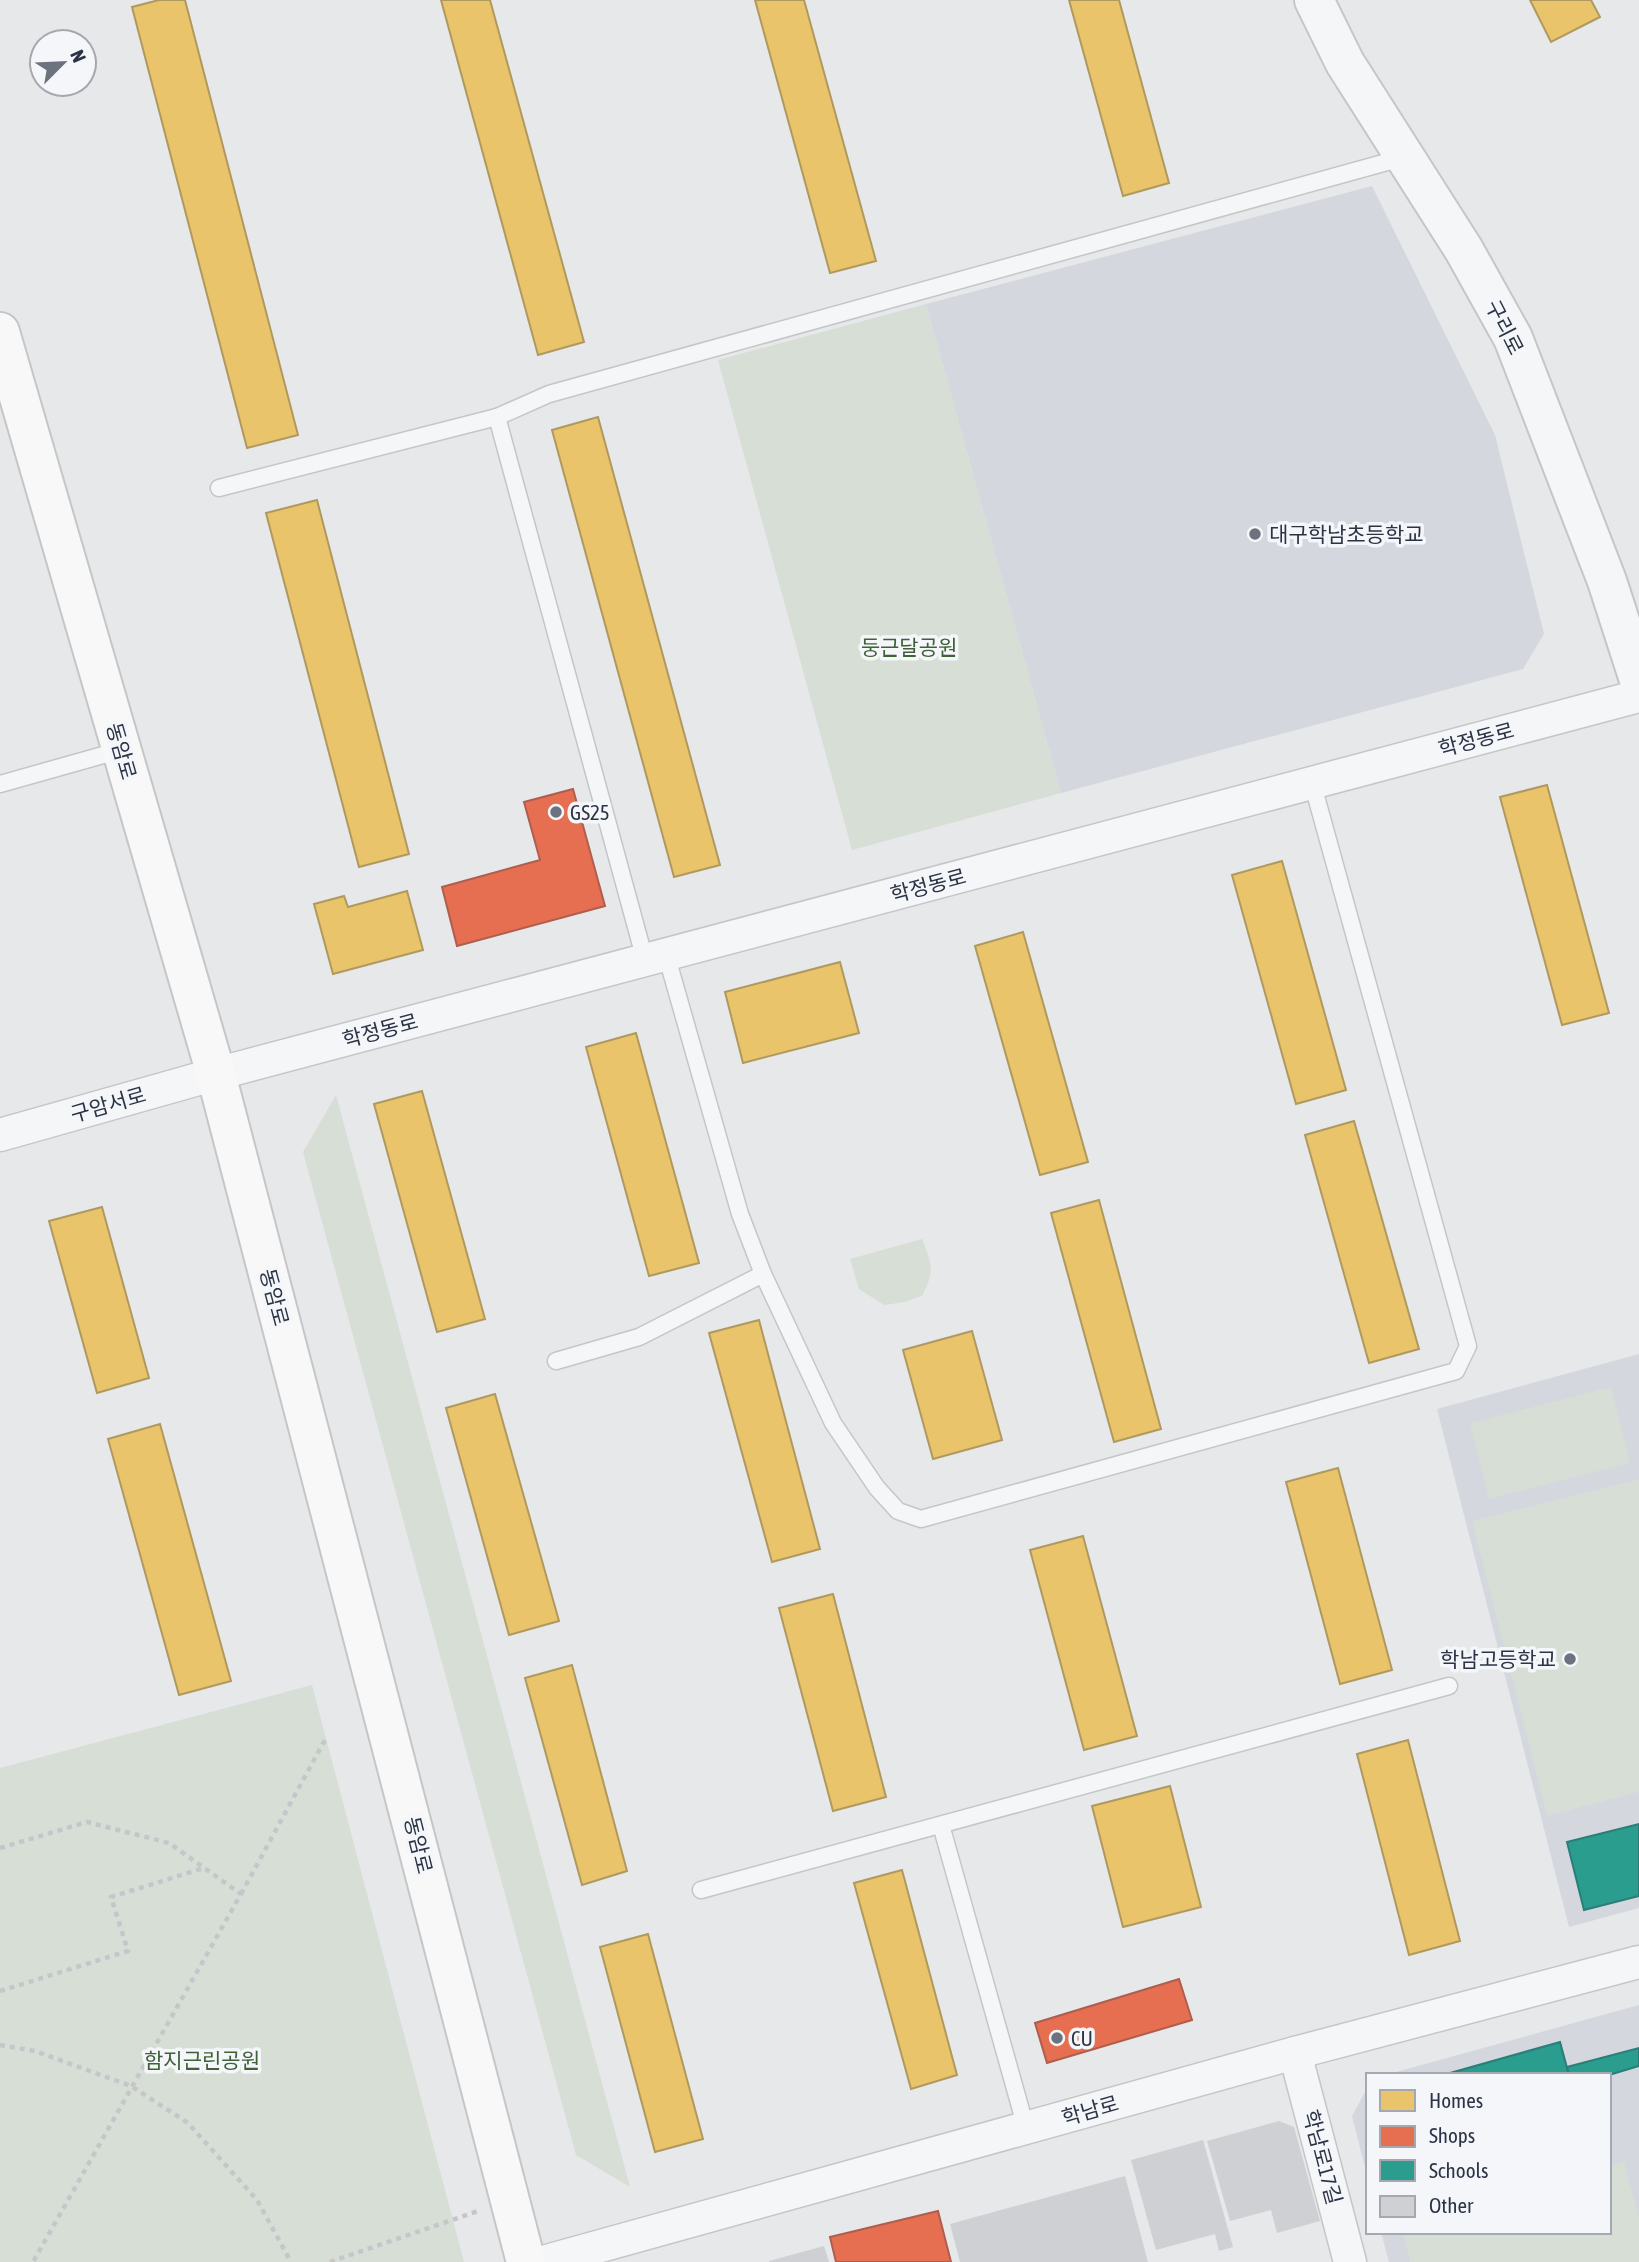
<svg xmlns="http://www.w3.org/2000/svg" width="1639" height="2262" font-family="'Asap Condensed','Noto Sans KR',sans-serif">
	<rect width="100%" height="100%" fill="#e6e8ea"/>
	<g fill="#d4d7dd">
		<path d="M1372,186L1495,435L1544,634L1523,669L1061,793L926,304Z"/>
		<path d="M1639,1354V1908L1569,1927L1437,1409Z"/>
		<path d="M1639,2005V2262H1389L1381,2232H1609V2075H1385Z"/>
		<path d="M1368,2087V2179L1352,2116Z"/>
	</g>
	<g fill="#d6ded6">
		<path d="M926,304L1061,793L852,850L718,360Z"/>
		<path d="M336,1095L630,2187L576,2155L303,1152Z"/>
		<path d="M922,1239C932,1264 935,1271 922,1296L905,1302L884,1305L859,1289L850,1259Z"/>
		<path d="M1611,1387L1630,1463L1489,1499L1470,1423Z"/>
		<path d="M1639,1479V1792L1547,1816L1472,1521Z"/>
		<path d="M312,1685L464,2262H0V1768Z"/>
		<path d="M1624,2162L1639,2218V2262H1410L1403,2232H1609V2166Z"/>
	</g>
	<g fill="#e9c46a" stroke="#b0995f" stroke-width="2">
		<path d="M159,0H185L298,435L247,448L132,7Z"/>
		<path d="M441,0H490L584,342L538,355Z"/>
		<path d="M755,0H804L876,261L830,273Z"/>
		<path d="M1069,0H1119L1169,183L1123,196Z"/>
		<path d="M1530,0H1591L1600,17L1551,42Z"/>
		<path d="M598,417L720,865L674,877L552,430Z"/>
		<path d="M317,500L409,854L359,867L266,513Z"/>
		<path d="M1547,785L1609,1013L1562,1025L1500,797Z"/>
		<path d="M1282,861L1346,1090L1296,1104L1232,875Z"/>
		<path d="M407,891L423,950L333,974L314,904L344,896L348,907Z"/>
		<path d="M1023,932L1088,1162L1040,1175L975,946Z"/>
		<path d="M840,962L859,1033L743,1063L725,992Z"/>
		<path d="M636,1033L699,1263L649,1276L586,1047Z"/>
		<path d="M422,1091L485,1319L437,1332L374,1104Z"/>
		<path d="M1354,1121L1419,1349L1369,1363L1305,1135Z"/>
		<path d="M1099,1200L1161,1429L1114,1442L1051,1213Z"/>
		<path d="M102,1207L149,1378L97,1393L49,1221Z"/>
		<path d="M759,1320L820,1549L772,1562L709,1333Z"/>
		<path d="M972,1331L1002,1440L933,1459L903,1350Z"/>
		<path d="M495,1394L559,1621L509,1635L446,1408Z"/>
		<path d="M160,1424L231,1681L179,1695L108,1439Z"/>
		<path d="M1338,1468L1392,1670L1340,1684L1286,1482Z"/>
		<path d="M1083,1536L1137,1736L1084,1750L1030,1550Z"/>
		<path d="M833,1594L886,1797L833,1811L779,1608Z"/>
		<path d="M572,1665L627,1871L582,1885L525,1678Z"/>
		<path d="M1408,1740L1460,1941L1409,1955L1357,1754Z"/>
		<path d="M1170,1786L1201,1907L1123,1927L1092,1806Z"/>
		<path d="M902,1870L957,2075L911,2089L854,1883Z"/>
		<path d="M648,1934L703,2139L655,2152L600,1947Z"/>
	</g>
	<g fill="#e76f51" stroke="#af5d4d" stroke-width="2">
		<path d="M573,789L605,906L457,946L442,887L540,860L524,802Z"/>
		<path d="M1179,1979L1192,2020L1047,2063L1035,2023Z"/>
		<path d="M938,2211L951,2262H836L830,2237Z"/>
	</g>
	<g fill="#2a9d8f" stroke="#2a7e79" stroke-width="2">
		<path d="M1639,1824V1896L1584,1910L1567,1842Z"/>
		<path d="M1560,2042L1569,2075H1443Z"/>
		<path d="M1639,2048V2066L1609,2075H1569L1567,2067Z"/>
	</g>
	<g fill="#ced0d3">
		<path d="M1279,2121L1294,2127L1320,2221L1277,2233L1271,2210L1230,2221L1207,2141Z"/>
		<path d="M1203,2140L1233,2247L1219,2251L1215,2234L1156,2250L1131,2160Z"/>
		<path d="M1125,2176L1148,2262H960L950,2224Z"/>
		<path d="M824,2246L829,2262H769V2261Z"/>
	</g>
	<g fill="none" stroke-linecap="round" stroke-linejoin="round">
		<g stroke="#c4c6c8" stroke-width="19">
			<g id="service">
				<path d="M497,417L645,960"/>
				<path d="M219,488L497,417L549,394L1405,157"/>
				<path d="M0,784L121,750"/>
				<path d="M666,954L740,1214L763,1274L833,1423L877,1488L898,1511L921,1519L1456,1371L1468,1346L1312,782"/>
				<path d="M556,1361L639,1337L763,1274"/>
				<path d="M941,1825L1026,2128"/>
				<path d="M701,1890L1449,1686"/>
			</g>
		</g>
		<g stroke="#c4c6c8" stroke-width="35">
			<g id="minor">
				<path d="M0,1135L216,1074L1639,696"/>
				<path d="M1295,2053L1350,2262"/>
				<path d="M543,2262L1295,2053L1639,1962"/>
			</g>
		</g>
		<g stroke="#c4c6c8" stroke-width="42">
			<path id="tertiary" d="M1314,0L1345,63L1464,250L1513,338L1607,581L1639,680"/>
		</g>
		<g stroke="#c4c6c8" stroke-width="42">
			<path id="secondary" d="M0,332L216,1074L526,2262"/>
		</g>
		<g stroke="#c5c6ca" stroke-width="4.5" stroke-dasharray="5 5" stroke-linecap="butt">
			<path d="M0,1848L87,1822L169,1843L241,1894L33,2262"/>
			<path d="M241,1894L326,1738"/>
			<path d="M0,1991L128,1951L111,1897L204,1868"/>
			<path d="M0,2045L35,2051L131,2086L188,2123L257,2200L291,2262"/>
			<path d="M330,2262L478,2211"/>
		</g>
		<use href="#service" stroke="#f5f6f7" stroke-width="16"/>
		<use href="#minor" stroke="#f5f6f7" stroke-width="32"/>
		<use href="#tertiary" stroke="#f5f6f7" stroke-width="38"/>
		<use href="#secondary" stroke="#f8f8f8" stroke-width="38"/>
	</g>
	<g fill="#6c737f" stroke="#f4f6f9" stroke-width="2.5">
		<circle cx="1255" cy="534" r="7"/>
		<circle cx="556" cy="812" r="7"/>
		<circle cx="1570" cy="1659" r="7"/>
		<circle cx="1057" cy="2038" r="7"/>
	</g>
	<g text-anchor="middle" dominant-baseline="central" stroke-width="7" stroke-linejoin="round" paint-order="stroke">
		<g font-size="21" fill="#2b3445" stroke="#f4f6f9">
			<text transform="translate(1505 327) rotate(63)">구리로</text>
			<text transform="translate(1476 739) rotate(-15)">학정동로</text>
			<text transform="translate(122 751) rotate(74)">동암로</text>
			<text transform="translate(928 885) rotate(-15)">학정동로</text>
			<text transform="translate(380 1030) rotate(-15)">학정동로</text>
			<text transform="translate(108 1104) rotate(-16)">구암서로</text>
			<text transform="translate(275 1297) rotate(75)">동암로</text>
			<text transform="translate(419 1845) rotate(76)">동암로</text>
			<text transform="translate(1090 2110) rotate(-16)">학남로</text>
			<text transform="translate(1323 2157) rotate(75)">학남로17길</text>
		</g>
		<g font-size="21" fill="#2b3445" stroke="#f4f6f9" text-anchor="start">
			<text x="1269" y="534">대구학남초등학교</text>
			<text x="570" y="812">GS25</text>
			<text x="1556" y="1659" text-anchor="end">학남고등학교</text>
			<text x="1071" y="2038">CU</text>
		</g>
		<g font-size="21" fill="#3f6138" stroke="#f4f6f9">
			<text x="909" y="647">둥근달공원</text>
			<text x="202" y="2060">함지근린공원</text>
		</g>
	</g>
	<rect x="1366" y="2073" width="245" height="161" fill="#f4f6f9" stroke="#a4a8b1" stroke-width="2"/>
	<rect x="1380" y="2090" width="35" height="21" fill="#e9c46a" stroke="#a4a8b1" stroke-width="2"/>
	<text x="1429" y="2108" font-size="21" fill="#2b3445">Homes</text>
	<rect x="1380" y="2126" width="35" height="21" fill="#e76f51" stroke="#a4a8b1" stroke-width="2"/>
	<text x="1429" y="2143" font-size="21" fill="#2b3445">Shops</text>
	<rect x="1380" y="2160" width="35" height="21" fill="#2a9d8f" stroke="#a4a8b1" stroke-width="2"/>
	<text x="1429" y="2178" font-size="21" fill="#2b3445">Schools</text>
	<rect x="1380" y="2196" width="35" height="21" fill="#ced0d3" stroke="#a4a8b1" stroke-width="2"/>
	<text x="1429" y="2213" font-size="21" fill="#2b3445">Other</text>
	<g transform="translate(63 63) rotate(66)"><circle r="33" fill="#f4f6f9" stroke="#a4a8b1" stroke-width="2"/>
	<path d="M0-5L12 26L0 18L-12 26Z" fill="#6c737f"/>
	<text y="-10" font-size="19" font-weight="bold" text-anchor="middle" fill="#2b3445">N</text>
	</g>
</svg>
